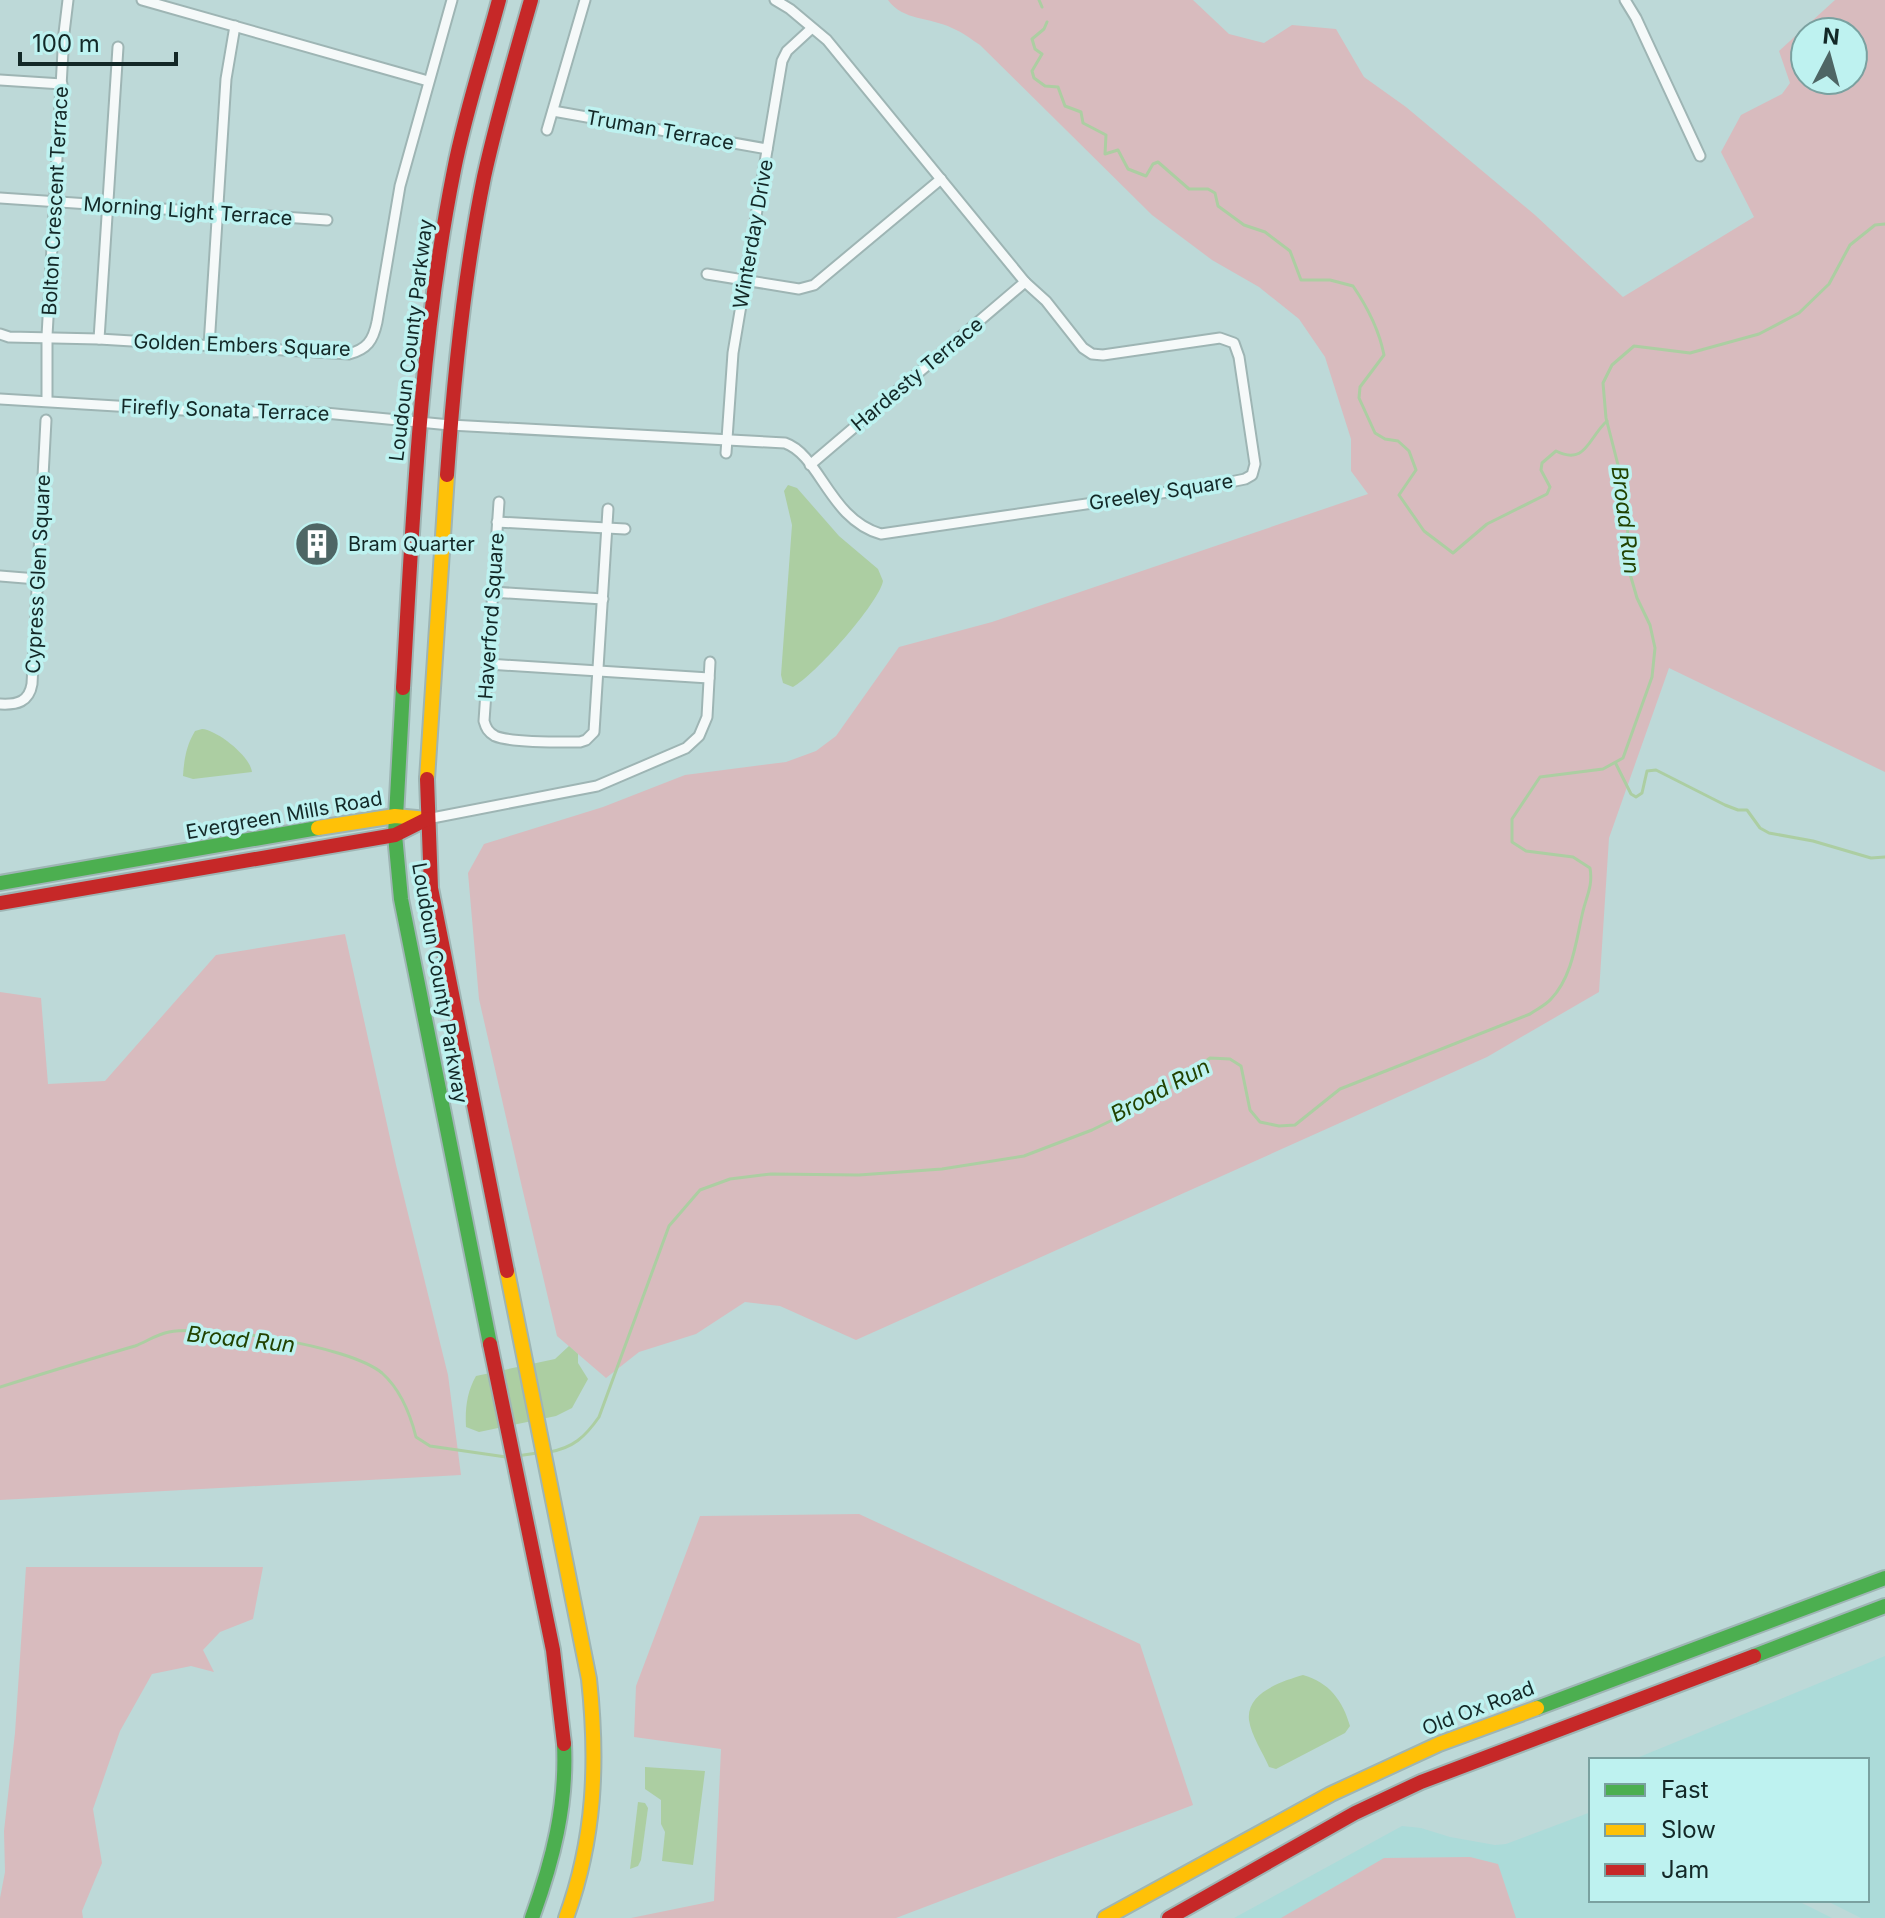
<svg xmlns="http://www.w3.org/2000/svg" width="1885" height="1918" font-family="Inter,sans-serif">
	<rect width="100%" height="100%" fill="#bdd9d8"/>
	<g fill="#acdbd9">
		<path d="M1885,1656V1918H1861L1825,1900H1867V1760H1632Z"/>
		<path d="M1591,1812V1900H1796L1832,1918H1234L1402,1826L1421,1828L1450,1837L1495,1845L1506,1844Z"/>
	</g>
	<g fill="#d8bbbe" fill-rule="evenodd">
		<path d="M888,0H1193L1229,34L1264,43L1292,25L1336,29L1364,77L1406,107L1535,215L1623,297L1754,217L1721,152L1741,115L1782,94L1790,83L1779,51L1835,0H1885V772L1669,668L1609,838L1599,992L1487,1057L856,1340L780,1306L745,1302L696,1334L639,1352L606,1378L557,1336L521,1183L479,999L468,873L484,844L603,807L685,775L786,762L816,751L836,736L899,647L992,622L1368,494L1351,471V439L1325,357L1299,319L1259,287L1212,260L1152,215L980,45C971,39 962,32 952,28C930,17 903,21 888,0ZM1805,32H1853V80H1805Z"/>
		<path d="M345,934L396,1165L448,1375L461,1475L0,1500V992L41,998L48,1084L105,1081L216,955Z"/>
		<path d="M859,1514L1140,1644L1193,1805L896,1918H631L714,1901L721,1749L634,1737L636,1686L700,1516Z"/>
		<path d="M26,1567H263L253,1619L220,1632L203,1650L214,1672L191,1666L152,1674L120,1731L93,1809L102,1863L82,1911L83,1918H0V1898L5,1872L4,1831L15,1733Z"/>
		<path d="M1470,1857L1498,1864L1516,1918H1281L1384,1858Z"/>
	</g>
	<g fill="#accea2">
		<path d="M788,485L797,488L839,536L878,569L883,581C879,603 814,676 793,687L783,683L781,675L792,525L784,491Z"/>
		<path d="M202,729C217,730 250,756 252,772L193,779L183,776C184,760 186,746 195,731Z"/>
		<path d="M569,1346L578,1354V1363L588,1379L572,1408L556,1416L479,1432L466,1427C465,1408 467,1392 476,1376L555,1359Z"/>
		<path d="M1303,1675C1329,1682 1343,1701 1350,1726L1345,1733L1276,1769L1269,1767C1263,1753 1251,1735 1249,1720C1246,1692 1283,1681 1303,1675Z"/>
		<path d="M645,1767L705,1771L693,1865L662,1861L665,1832L661,1824V1800L645,1789Z"/>
		<path d="M638,1802L645,1803L648,1808L641,1860L638,1866L630,1869Z"/>
	</g>
	<g fill="none" stroke-linecap="round" stroke-linejoin="round">
		<g stroke="#accea2" stroke-width="3">
			<path d="M1039,0L1042,7"/>
			<path d="M1047,22L1044,29L1032,39L1035,49L1042,54L1032,71L1034,78L1045,86L1058,87L1065,106L1081,112L1083,123L1106,135L1105,154L1118,150L1128,169L1146,176L1153,164L1158,162L1189,189H1208L1215,193L1218,206L1244,225L1265,232L1290,251L1301,280H1330L1353,286C1368,308 1379,329 1384,355L1360,387L1359,398L1375,433L1385,439L1398,441L1409,451L1416,470L1399,495L1424,531L1453,553L1487,524L1547,494L1550,487L1541,470L1542,463L1556,451C1586,466 1588,438 1607,421"/>
			<path d="M1616,764L1631,794L1636,797L1642,793L1647,771L1656,770L1725,805L1738,810H1747L1760,828L1769,833L1813,841L1871,858L1885,857"/>
			<path d="M0,1387C45,1373 90,1359 135,1346C146,1342 157,1334 169,1332C212,1325 348,1345 382,1373C401,1390 410,1413 416,1437L430,1446L506,1457"/>
			<path d="M549,1452C573,1448 585,1437 599,1417L669,1226L700,1190L730,1179L771,1174L859,1175L942,1169L1024,1156L1092,1130L1155,1099L1210,1058L1230,1059L1241,1066L1250,1110L1260,1122L1279,1126L1295,1125L1340,1089L1530,1014C1537,1009 1546,1005 1551,999C1573,976 1576,940 1583,911C1587,895 1593,885 1590,868L1573,857L1526,851L1512,842V819L1540,777L1603,769L1623,758L1652,677L1655,648L1650,625L1637,598L1626,560L1629,508L1606,418L1603,383L1612,365L1634,346L1690,353L1759,334L1799,313L1829,284L1850,245L1875,225L1885,224"/>
			<path d="M517,1456L537,1453"/>
		</g>
		<g stroke="#9eb5b4" stroke-width="13">
			<g id="street">
				<path d="M142,0L428,81"/>
				<path d="M1625,0L1636,18L1700,156"/>
				<path d="M0,80L62,84"/>
				<path d="M553,111L767,149"/>
				<path d="M547,130L585,0"/>
				<path d="M0,198L327,220"/>
				<path d="M707,274L799,289L814,285L941,179"/>
				<path d="M0,334L9,337L99,339L349,354C367,349 373,341 377,322L400,186L452,0"/>
				<path d="M99,339L118,47"/>
				<path d="M209,346L226,79L235,26"/>
				<path d="M0,399L199,411L325,413L450,425L785,443C820,455 829,519 881,534L1216,485L1245,479L1252,475L1255,464L1239,357L1234,343L1220,338L1103,355L1092,354L1083,348L1046,301L1025,282L827,40L790,9L775,0"/>
				<path d="M47,401V336L64,33L68,0"/>
				<path d="M726,453L733,353L782,61L787,51L812,28"/>
				<path d="M810,465L1025,282"/>
				<path d="M499,502L484,721C486,728 488,732 495,736C511,743 561,742 580,742L586,740L594,732L608,509"/>
				<path d="M497,522L625,529"/>
				<path d="M0,576L37,579"/>
				<path d="M492,592L603,599"/>
				<path d="M488,664L709,678"/>
				<path d="M0,704C17,705 29,702 32,684L46,420"/>
				<path d="M427,819L597,786L686,748L699,736L707,717L710,662"/>
			</g>
		</g>
		<g stroke="#9eb5b4" stroke-width="18">
			<g id="fast">
				<path d="M403,688L395,835L401,899L490,1344"/>
				<path d="M0,883L318,828"/>
				<path d="M1754,1656L1885,1606"/>
				<path d="M1537,1708L1885,1578"/>
				<path d="M532,1918C553,1860 567,1805 564,1744"/>
			</g>
		</g>
		<g stroke="#9eb5b4" stroke-width="18">
			<g id="slow">
				<path d="M427,779L447,475"/>
				<path d="M318,828L395,816L427,819"/>
				<path d="M507,1271L589,1679C598,1762 595,1839 566,1918"/>
				<path d="M1105,1918L1331,1794L1439,1744L1537,1708"/>
			</g>
		</g>
		<g stroke="#9eb5b4" stroke-width="18">
			<g id="jam">
				<path d="M447,475C454,375 464,275 484,177C497,118 514,59 531,0"/>
				<path d="M403,688C413,514 420,341 454,170C465,113 484,56 499,0"/>
				<path d="M427,779L431,888L507,1271"/>
				<path d="M0,903L395,835L427,819"/>
				<path d="M490,1344L553,1650L564,1744"/>
				<path d="M1169,1918L1355,1813L1421,1782L1754,1656"/>
			</g>
		</g>
		<use href="#street" stroke="#f5f9f9" stroke-width="9"/>
		<use href="#fast" stroke="#4caf50" stroke-width="14"/>
		<use href="#slow" stroke="#ffc107" stroke-width="14"/>
		<use href="#jam" stroke="#c62828" stroke-width="14"/>
	</g>
	<defs>
		<g id="building-disc" transform="scale(2.3)"><circle r="9.5" fill="#4e6665" stroke="#bef2f0"/><path d="M-4-6H4V6H1V3H-1V6H-4ZM-2.5-4.3h1.7v1.8h-1.7ZM.8-4.3h1.7v1.8H.8ZM-2.5-1h1.7V.8h-1.7ZM.8-1h1.7V.8H.8Z" fill="#fff"/></g>
	</defs>
	<g fill-rule="evenodd">
		<use href="#building-disc" x="317" y="544"/>
	</g>
	<g text-anchor="middle" dominant-baseline="central" stroke-width="7" stroke-linejoin="round" paint-order="stroke">
		<g font-size="20" fill="#132827" stroke="#bef2f0">
			<text transform="translate(660 130) rotate(10)">Truman Terrace</text>
			<text transform="translate(55 201) rotate(-87)">Bolton Crescent Terrace</text>
			<text transform="translate(188 211) rotate(4)">Morning Light Terrace</text>
			<text transform="translate(753 234) rotate(-80)">Winterday Drive</text>
			<text transform="translate(411 340) rotate(-83)">Loudoun County Parkway</text>
			<text transform="translate(242 345) rotate(2)">Golden Embers Square</text>
			<text transform="translate(917 374) rotate(-40)">Hardesty Terrace</text>
			<text transform="translate(225 410) rotate(2)">Firefly Sonata Terrace</text>
			<text transform="translate(1161 492) rotate(-9)">Greeley Square</text>
			<text transform="translate(38 574) rotate(-87)">Cypress Glen Square</text>
			<text transform="translate(491 616) rotate(-86)">Haverford Square</text>
			<text transform="translate(284 815) rotate(-10)">Evergreen Mills Road</text>
			<text transform="translate(440 983) rotate(80)">Loudoun County Parkway</text>
			<text transform="translate(1478 1708) rotate(-21)">Old Ox Road</text>
		</g>
		<g font-size="20" fill="#132827" stroke="#bef2f0" text-anchor="start">
			<text x="348" y="544">Bram Quarter</text>
		</g>
		<g font-size="22" font-style="italic" fill="#214200" stroke="#bef2f0">
			<text transform="translate(1626 520) rotate(83)">Broad Run</text>
			<text transform="translate(1160 1090) rotate(-28)">Broad Run</text>
			<text transform="translate(241 1339) rotate(6)">Broad Run</text>
		</g>
	</g>
	<rect x="1589" y="1758" width="280" height="144" fill="#bef2f0" stroke="#7aa1a0" stroke-width="2"/>
	<rect x="1605" y="1784" width="40" height="12" fill="#4caf50" stroke="#7aa1a0" stroke-width="2"/>
	<text x="1661" y="1798" font-size="24" fill="#132827">Fast</text>
	<rect x="1605" y="1824" width="40" height="12" fill="#ffc107" stroke="#7aa1a0" stroke-width="2"/>
	<text x="1661" y="1838" font-size="24" fill="#132827">Slow</text>
	<rect x="1605" y="1864" width="40" height="12" fill="#c62828" stroke="#7aa1a0" stroke-width="2"/>
	<text x="1661" y="1878" font-size="24" fill="#132827">Jam</text>
	<g transform="translate(1829 56) rotate(6)"><circle r="38" fill="#bef2f0" stroke="#7aa1a0" stroke-width="2"/>
	<path d="M0-6L14 30L0 20L-14 30Z" fill="#4e6665"/>
	<text y="-12" font-size="22" font-weight="bold" text-anchor="middle" fill="#132827">N</text>
	</g>
	<path d="M20 52v12h156v-12" fill="none" stroke="#132827" stroke-width="4"/>
	<text x="32" y="52" font-size="24" fill="#132827" stroke="#bef2f0" stroke-width="6" paint-order="stroke">100 m</text>
</svg>
